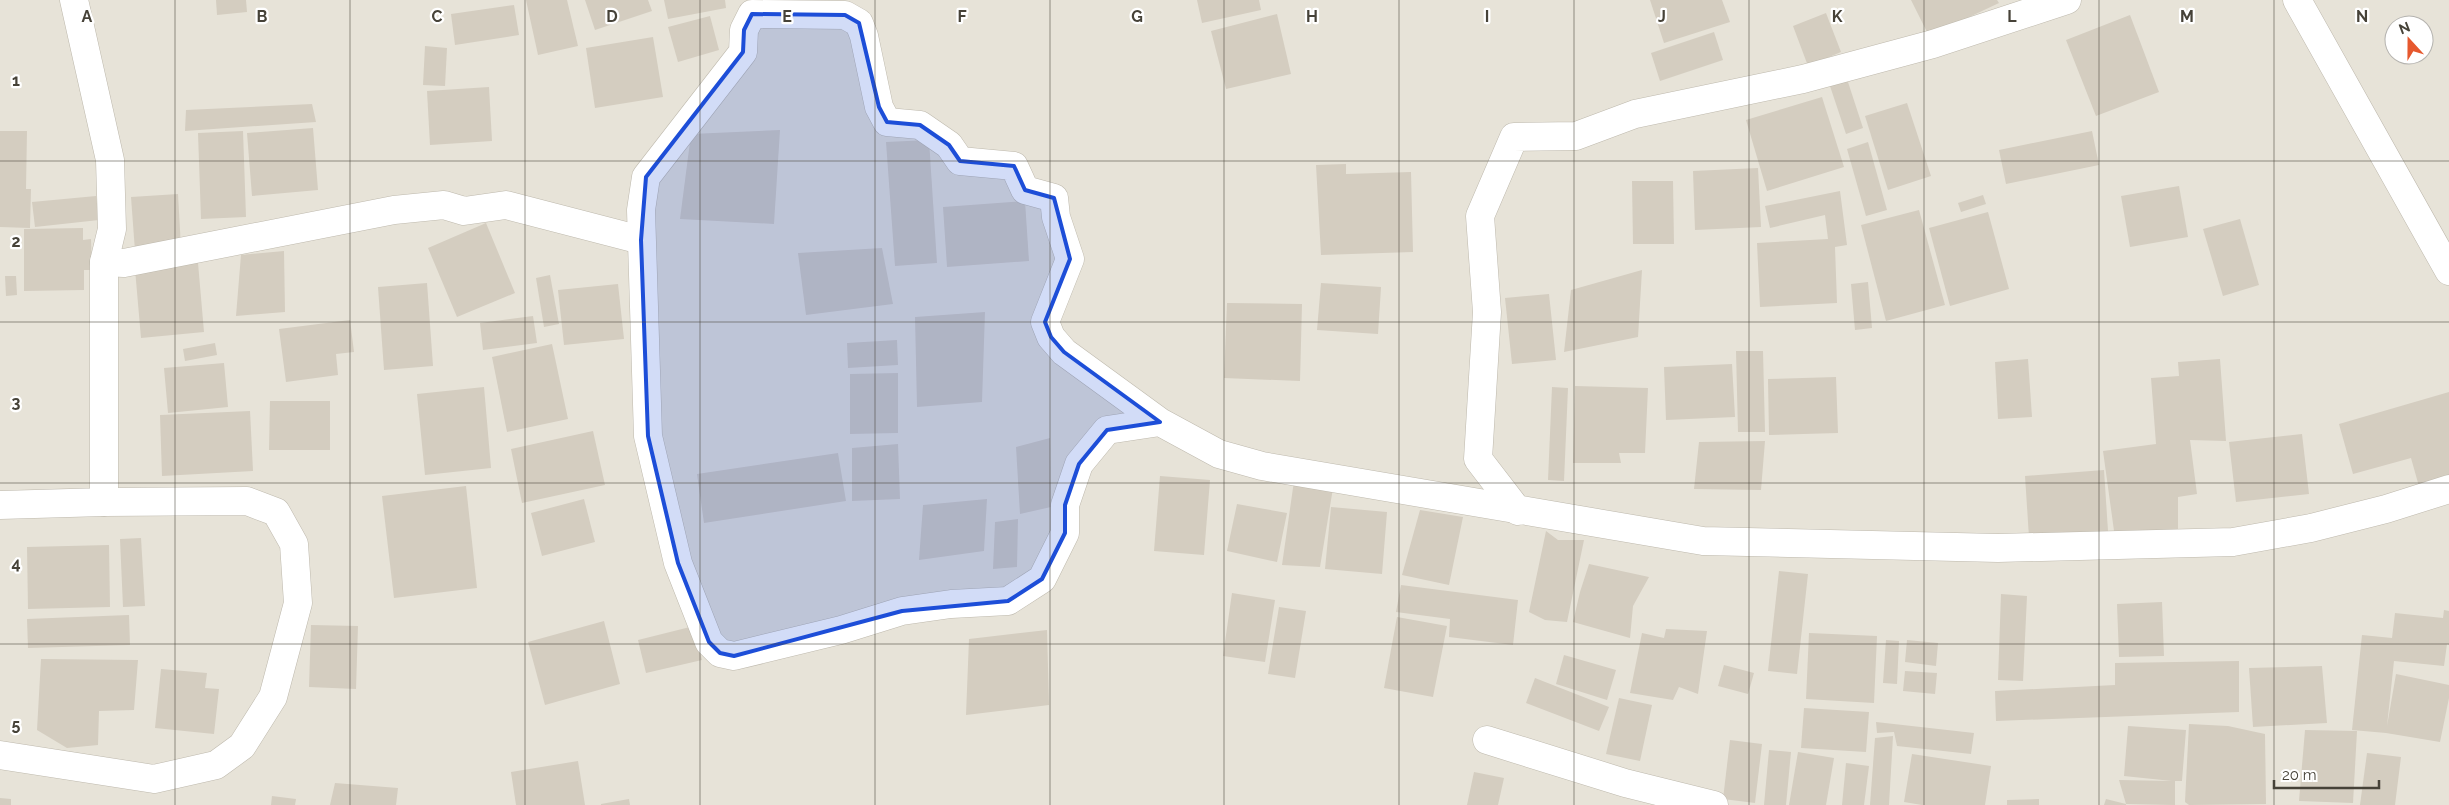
<svg xmlns="http://www.w3.org/2000/svg" width="2449" height="805" font-family="Raleway,sans-serif">
	<rect width="100%" height="100%" fill="#f3f1e9"/>
	<path fill="#e7e3d8" fill-rule="evenodd" d="M0,0H2449V805H0ZM2394,25H2424V55H2394Z"/>
	<g fill="#d4cdc0">
		<path d="M216,0H246L247,12L217,15Z"/>
		<path d="M526,0H567L578,46L538,55Z"/>
		<path d="M585,0H648L652,11L595,30Z"/>
		<path d="M664,0H725L726,8L668,19Z"/>
		<path d="M1197,0H1259L1261,10L1202,23Z"/>
		<path d="M1650,0H1722L1730,22L1664,43Z"/>
		<path d="M1911,0H1997L1999,3L1929,36Z"/>
		<path d="M514,5L519,35L455,45L451,14Z"/>
		<path d="M1826,13L1841,52L1808,66L1793,26Z"/>
		<path d="M1277,14L1291,74L1226,89L1211,31Z"/>
		<path d="M2130,15L2159,92L2096,116L2066,40Z"/>
		<path d="M710,16L719,50L678,62L668,27Z"/>
		<path d="M1714,32L1723,60L1660,81L1651,53Z"/>
		<path d="M653,37L663,97L595,108L586,48Z"/>
		<path d="M425,46L447,48L445,86L423,85Z"/>
		<path d="M1847,79L1863,128L1846,134L1830,86Z"/>
		<path d="M489,87L492,141L430,145L427,91Z"/>
		<path d="M1822,97L1844,167L1767,191L1746,120Z"/>
		<path d="M1907,103L1931,176L1888,190L1865,116Z"/>
		<path d="M312,104L316,122L185,131L186,110Z"/>
		<path d="M313,128L318,190L252,196L247,133Z"/>
		<path d="M780,130L774,224L680,219L691,134Z"/>
		<path d="M0,131H27L26,189H31L30,228L0,227Z"/>
		<path d="M243,131L246,217L201,219L198,133Z"/>
		<path d="M2092,131L2099,165L2006,184L1999,150Z"/>
		<path d="M929,140L937,263L895,266L886,142Z"/>
		<path d="M1868,142L1887,210L1866,216L1847,149Z"/>
		<path d="M1346,164V174L1411,172L1413,252L1321,255L1316,165Z"/>
		<path d="M1758,168L1761,227L1695,230L1693,171Z"/>
		<path d="M1632,181H1673L1674,244H1633Z"/>
		<path d="M2179,186L2188,237L2130,247L2121,196Z"/>
		<path d="M1840,191L1847,245L1835,247L1837,303L1760,307L1757,243L1828,239L1825,215L1770,228L1765,206Z"/>
		<path d="M178,194L181,248L135,251L131,197Z"/>
		<path d="M1983,195L1986,204L1961,212L1958,203Z"/>
		<path d="M96,196L99,220L35,227L32,202Z"/>
		<path d="M1025,201L1029,261L947,267L943,207Z"/>
		<path d="M1919,210L1945,305L1886,321L1861,225Z"/>
		<path d="M1988,212L2009,289L1950,306L1929,228Z"/>
		<path d="M2240,219L2259,285L2223,296L2203,229Z"/>
		<path d="M486,223L515,293L457,317L428,248Z"/>
		<path d="M83,228V240L91,239L92,270H84V290L24,291V229Z"/>
		<path d="M882,248L893,304L806,315L798,253Z"/>
		<path d="M284,251L285,312L236,316L241,255Z"/>
		<path d="M198,263L204,332L141,338L135,269Z"/>
		<path d="M1642,270L1638,337L1564,352L1571,290Z"/>
		<path d="M550,275L559,324L544,327L536,278Z"/>
		<path d="M5,276H16L17,295L6,296Z"/>
		<path d="M1868,282L1872,328L1855,330L1851,284Z"/>
		<path d="M427,283L433,366L384,370L378,287Z"/>
		<path d="M1321,283L1381,287L1378,334L1317,330Z"/>
		<path d="M618,284L624,339L564,345L558,290Z"/>
		<path d="M1549,294L1556,360L1512,364L1505,298Z"/>
		<path d="M1227,303L1302,304L1300,381L1224,378Z"/>
		<path d="M985,312L982,402L917,407L915,317Z"/>
		<path d="M533,316L537,343L483,350L480,323Z"/>
		<path d="M350,320L354,352L336,354L338,375L286,382L279,329Z"/>
		<path d="M897,340L898,365L848,368L847,343Z"/>
		<path d="M215,343L217,355L185,361L183,349Z"/>
		<path d="M552,344L568,419L507,432L492,357Z"/>
		<path d="M1736,351H1763L1765,432H1738Z"/>
		<path d="M2028,359L2032,417L1998,419L1995,362Z"/>
		<path d="M2220,359L2226,441L2190,440L2197,494L2178,497V533L2115,538L2103,451L2156,444L2151,378L2179,376L2178,362Z"/>
		<path d="M224,363L228,407L168,413L164,368Z"/>
		<path d="M1732,364L1735,417L1666,420L1664,367Z"/>
		<path d="M898,373V433L850,434V374Z"/>
		<path d="M1836,377L1838,433L1769,435L1768,379Z"/>
		<path d="M1575,386L1648,388L1645,453H1619L1621,463H1573Z"/>
		<path d="M484,387L491,468L425,475L417,394Z"/>
		<path d="M1552,387L1568,388L1564,481L1548,480Z"/>
		<path d="M2449,392V481L2420,490L2411,458L2353,474L2339,424Z"/>
		<path d="M270,401H330V450H269Z"/>
		<path d="M250,411L253,471L162,476L160,415Z"/>
		<path d="M593,431L605,485L522,503L511,449Z"/>
		<path d="M2302,434L2309,494L2236,502L2229,442Z"/>
		<path d="M1050,438L1051,507L1020,514L1016,447Z"/>
		<path d="M1765,441L1761,490L1694,489L1699,442Z"/>
		<path d="M898,444L900,499L852,501V448Z"/>
		<path d="M838,453L846,501L704,523L697,474Z"/>
		<path d="M2104,470L2108,531L2029,537L2025,476Z"/>
		<path d="M1160,476L1210,480L1204,555L1154,551Z"/>
		<path d="M1294,481L1334,482L1320,567L1282,565Z"/>
		<path d="M466,486L477,588L394,598L382,496Z"/>
		<path d="M584,499L595,542L542,556L531,513Z"/>
		<path d="M987,499L984,551L919,560L923,505Z"/>
		<path d="M1237,504L1287,513L1277,562L1227,551Z"/>
		<path d="M1331,507L1387,512L1382,574L1325,569Z"/>
		<path d="M1420,510L1463,517L1449,585L1402,575Z"/>
		<path d="M1018,519L1017,567L993,569L995,522Z"/>
		<path d="M1546,531L1558,540H1584L1567,622L1545,620L1529,612Z"/>
		<path d="M141,538L145,606L123,607L120,539Z"/>
		<path d="M109,545L110,607L28,609L27,547Z"/>
		<path d="M1589,564L1649,577L1633,606L1630,638L1573,622L1580,592Z"/>
		<path d="M1779,571L1808,574L1797,674L1768,671Z"/>
		<path d="M1401,585L1518,600L1513,645L1449,637L1450,619L1396,612Z"/>
		<path d="M1232,593L1275,600L1265,662L1223,656Z"/>
		<path d="M2001,594L2027,596L2023,681L1998,680Z"/>
		<path d="M2162,602L2164,656L2119,657L2117,604Z"/>
		<path d="M1279,607L1306,611L1295,678L1268,674Z"/>
		<path d="M2444,610L2449,611V645L2447,644L2444,666L2394,661L2387,726L2396,674L2449,685V698L2440,742L2386,733L2352,730L2362,635L2392,638L2395,613L2443,618Z"/>
		<path d="M129,615L130,645L28,648L27,619Z"/>
		<path d="M1397,617L1447,626L1433,697L1384,688Z"/>
		<path d="M604,621L620,684L545,705L528,642Z"/>
		<path d="M311,625L358,626L356,689L309,687Z"/>
		<path d="M694,626L702,660L646,673L638,640Z"/>
		<path d="M1666,629L1707,631L1698,694L1679,687L1673,700L1630,693L1642,633L1664,638Z"/>
		<path d="M1047,630L1049,705L966,715L969,639Z"/>
		<path d="M1809,633L1877,636L1874,703L1806,699Z"/>
		<path d="M1886,640L1899,641L1897,684L1883,683Z"/>
		<path d="M1907,640L1938,643L1936,666L1905,662Z"/>
		<path d="M1564,655L1616,670L1607,700L1556,684Z"/>
		<path d="M41,659L138,660L134,710L99,711L98,745L67,748L37,730Z"/>
		<path d="M2239,661V712L1996,721L1995,691L2115,685V663Z"/>
		<path d="M1724,665L1754,673L1748,694L1718,686Z"/>
		<path d="M2322,666L2327,723L2253,727L2249,668Z"/>
		<path d="M161,669L207,673L205,688L219,689L214,734L155,728Z"/>
		<path d="M1905,671L1937,673L1935,694L1903,691Z"/>
		<path d="M1535,678L1609,707L1599,731L1526,703Z"/>
		<path d="M1619,698L1652,705L1640,761L1606,754Z"/>
		<path d="M1804,708L1869,712L1866,752L1801,748Z"/>
		<path d="M1876,722L1974,733L1971,754L1897,746L1894,732L1877,733Z"/>
		<path d="M2189,724L2228,726L2265,734L2266,804L2189,805L2185,802Z"/>
		<path d="M2128,726L2186,730L2182,781H2175V805L2126,804L2119,780L2172,781L2124,776Z"/>
		<path d="M2305,730L2357,731L2353,803L2299,801Z"/>
		<path d="M1893,736L1889,805H1870L1875,738Z"/>
		<path d="M1730,740L1762,744L1755,803L1723,799Z"/>
		<path d="M1769,750L1791,752L1786,805H1764Z"/>
		<path d="M1798,752L1834,758L1826,805H1789Z"/>
		<path d="M2367,753L2401,757L2395,805H2360Z"/>
		<path d="M1912,754L1991,766L1985,805H1922L1904,802Z"/>
		<path d="M578,761L585,805H516L511,772Z"/>
		<path d="M1846,763L1869,766L1864,805H1842Z"/>
		<path d="M1474,772L1504,778L1498,805H1467Z"/>
		<path d="M335,783L398,788L396,805H330Z"/>
		<path d="M272,796L296,799L295,805H271Z"/>
		<path d="M0,798L11,799V805H0Z"/>
		<path d="M629,799L630,805H601V804Z"/>
		<path d="M2039,799V805H2007V800Z"/>
		<path d="M2106,799L2126,804V805H2104Z"/>
	</g>
	<g fill="none" stroke-linecap="round" stroke-linejoin="round">
		<g stroke="#beb9ad" stroke-width="29">
			<g id="street">
				<path d="M2297,0L2449,271"/>
				<path d="M104,262L124,263L394,210L444,205L464,211L506,205L641,240"/>
				<path d="M1160,422L1107,430L1079,464L1065,505V533L1042,579L1008,601L951,604L902,611L841,630L734,656L720,653L709,642L678,563L648,436L641,210L646,177L743,52L744,30L752,14L845,15L859,23L864,36L879,107L887,122L920,125L949,145L960,161L1014,166L1025,190L1054,198L1056,217L1070,259L1045,322L1051,337L1064,352L1160,422L1219,454L1262,466L1703,541L1998,548L2233,542L2311,528L2386,509L2449,489"/>
				<path d="M0,505L104,502V262L112,229L110,160L74,0"/>
				<path d="M1518,511L1478,459L1487,312L1480,216L1514,137L1576,136L1635,114L1803,79L1933,44L2067,0"/>
				<path d="M1487,740L1625,783L1714,805"/>
				<path d="M0,755L154,779L216,765L242,746L273,697L298,603L294,544L276,512L247,501L104,502"/>
			</g>
		</g>
		<use href="#street" stroke="#fff" stroke-width="28"/>
	</g>
	<path fill="#1d4ed8" fill-opacity="0.2" stroke="#1d4ed8" stroke-width="4" stroke-linejoin="round" d="M752,14L845,15L859,23L879,107L887,122L920,125L949,145L960,161L1014,166L1025,190L1054,198L1070,259L1045,322L1051,337L1064,352L1160,422L1107,430L1079,464L1065,505V533L1042,579L1008,601L902,611L734,656L720,653L709,642L678,563L648,436L641,240L646,177L743,52L744,30Z"/>
	<path fill="none" stroke="#464238" stroke-width="1" stroke-opacity="0.55" d="M175,0V805M350,0V805M525,0V805M700,0V805M875,0V805M1050,0V805M1224,0V805M1399,0V805M1574,0V805M1749,0V805M1924,0V805M2099,0V805M2274,0V805M0,161H2449M0,322H2449M0,483H2449M0,644H2449"/>
	<g font-size="16" text-anchor="middle" font-weight="bold" fill="#464238" stroke="#fff" stroke-width="4.5" stroke-linejoin="round" paint-order="stroke">
		<text x="87" y="22">A</text>
		<text x="262" y="22">B</text>
		<text x="437" y="22">C</text>
		<text x="612" y="22">D</text>
		<text x="787" y="22">E</text>
		<text x="962" y="22">F</text>
		<text x="1137" y="22">G</text>
		<text x="1312" y="22">H</text>
		<text x="1487" y="22">I</text>
		<text x="1662" y="22">J</text>
		<text x="1837" y="22">K</text>
		<text x="2012" y="22">L</text>
		<text x="2187" y="22">M</text>
		<text x="2362" y="22">N</text>
		<text x="16" y="86">1</text>
		<text x="16" y="247">2</text>
		<text x="16" y="408">3</text>
		<text x="16" y="569">4</text>
		<text x="16" y="730">5</text>
	</g>
	<g transform="translate(2409 40) rotate(339)"><circle r="24" fill="#ffffff" stroke="#b5b3af"/>
	<path d="M0-4L9 19L0 12L-9 19Z" fill="#e6582e"/>
	<text y="-8" font-size="14" font-weight="bold" text-anchor="middle" fill="#464238">N</text>
	</g>
	<path d="M2274 780v8h105v-8" fill="none" stroke="#464238" stroke-width="2.5"/>
	<text x="2282" y="780" font-size="15" fill="#464238" stroke="#ffffff" stroke-width="4" paint-order="stroke">20 m</text>
</svg>
